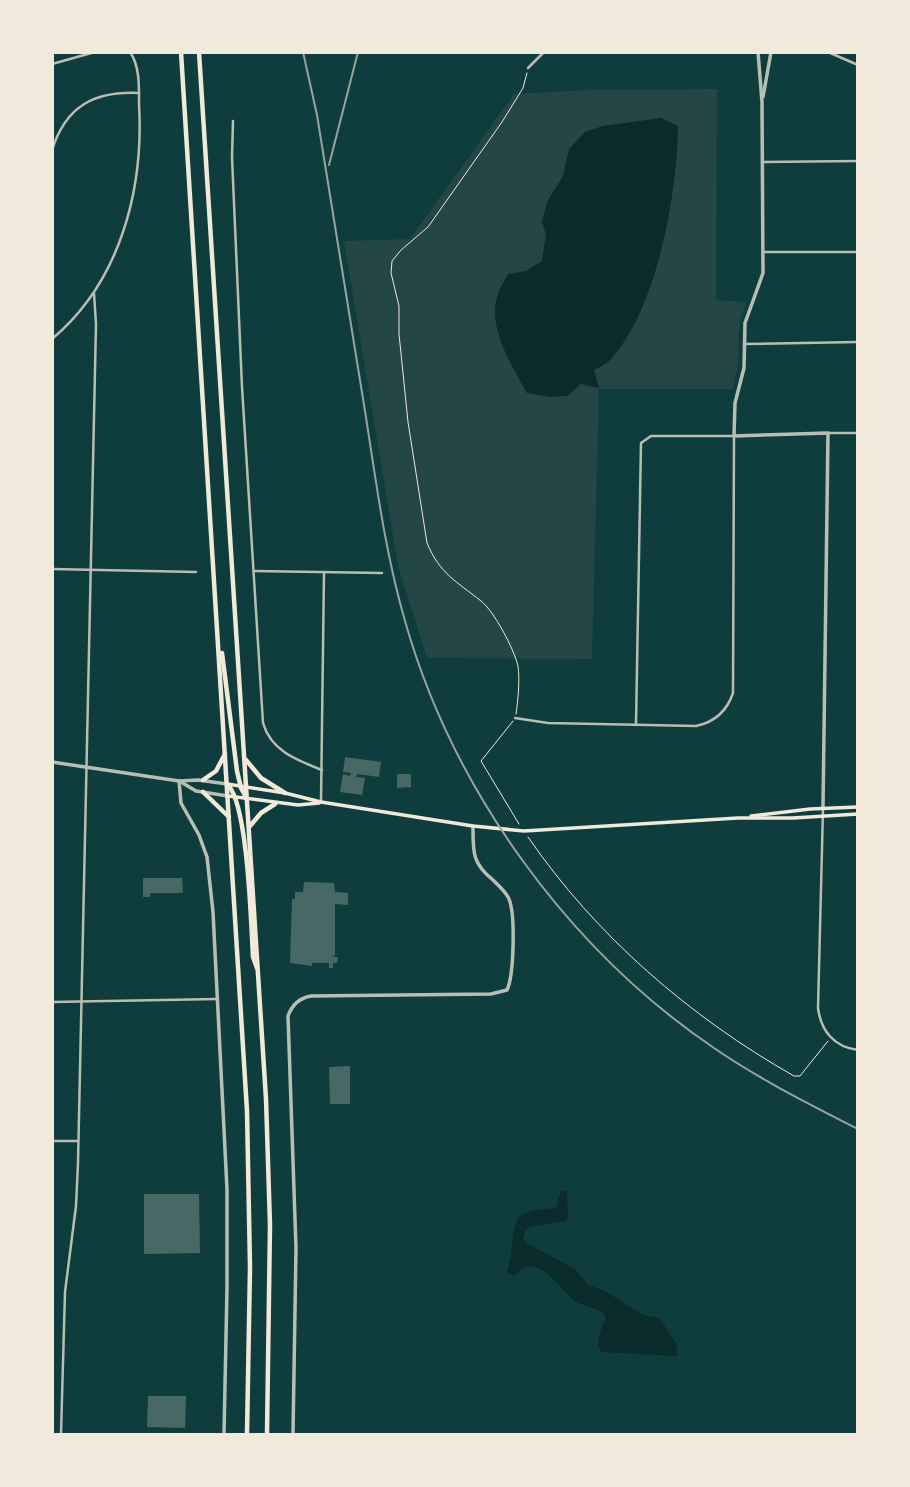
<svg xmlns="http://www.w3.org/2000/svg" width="910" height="1487" font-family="Lato,sans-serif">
	<rect width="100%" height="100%" fill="#0f3d3e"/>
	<path fill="#244646" d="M717,89L716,300L746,302L739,324L738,364L733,389H599L592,659L427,658L398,566L344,241L410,239L514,94L592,90Z"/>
	<g fill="#0a2a2b">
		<path d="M661,118L678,126C677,194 658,305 612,358C608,363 600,367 594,370L599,388L581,384L567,396L550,397L527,393C512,365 486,327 498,294C500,287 505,280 508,274L526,271L542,261L546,234L542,222L547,202L563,176L569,149L585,132L603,126Z"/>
		<path d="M561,1191H567L568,1216L566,1221L530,1227L525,1231L523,1239L528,1244L575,1269L588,1285L605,1291L643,1315L658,1318L662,1322L677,1345V1356L601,1352C595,1340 600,1331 606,1319L603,1312C594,1308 584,1306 576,1302C558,1289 538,1248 514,1276L507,1272C508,1266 510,1261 511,1256C515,1216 513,1211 556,1208Z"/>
	</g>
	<g fill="#486865">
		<path d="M345,757L381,762L379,777L357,774L356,777L365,778L362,795L340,792L343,774L350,776L351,773L343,772Z"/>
		<path d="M397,774H411V787L397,788Z"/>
		<path d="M143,878H182L183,893H150V897H143Z"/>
		<path d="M304,882L334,883L335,892L348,893V905L335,904V955L332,957H338L337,963H333V968H329V963H312V966L290,963L292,899H295V892H303Z"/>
		<path d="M350,1066V1104H330L329,1067Z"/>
		<path d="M144,1194H199L200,1253L144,1254Z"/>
		<path d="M148,1396H186L185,1428L147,1427Z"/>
	</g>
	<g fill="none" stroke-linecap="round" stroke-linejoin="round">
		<g stroke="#f1e9da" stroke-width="1">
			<path d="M516,714C518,700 520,680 518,666C514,649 494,611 481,601C456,581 440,574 427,543L408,422L399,334V306L391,273L392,261L401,250L428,227L502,122L523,88L527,73"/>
			<path d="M513,721L481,761L519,824"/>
			<path d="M528,837C596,936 690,1017 794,1076H800L828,1041"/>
		</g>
		<g stroke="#b8beb3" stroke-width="2.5">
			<path d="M828,52L858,65"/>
			<path d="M52,64L95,52"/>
			<path d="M528,68L544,52"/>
			<path d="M233,121L232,157L242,387L263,723C271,751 297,760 322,770"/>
			<path d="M52,150C66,106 94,91 139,93"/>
			<path d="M763,162L858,161"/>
			<path d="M763,252H858"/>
			<path d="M52,339C120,282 144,190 139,104C139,88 140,66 130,52"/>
			<path d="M744,344L858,342"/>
			<path d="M828,433H858"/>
			<path d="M52,569L196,572"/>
			<path d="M254,571L382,573"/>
			<path d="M515,718L548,723L696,726C715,722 727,711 733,693L734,436H651L641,443L636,724"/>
			<path d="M321,802L324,572"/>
			<path d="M823,809L818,1008C821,1031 834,1047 858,1050"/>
			<path d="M52,1002L217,999"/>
			<path d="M52,1141H77"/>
			<path d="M61,1434L65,1292L76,1206L78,1163L96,324L94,293"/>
		</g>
		<g stroke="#b8beb3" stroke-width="3.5">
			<path d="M758,52L762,102L763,273L745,323L744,368L735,403L734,436L828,433L823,807"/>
			<path d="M763,97L771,52"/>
			<path d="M52,762L179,781L198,780L227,784"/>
			<path d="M179,781L181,803L199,835L207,857L213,912L227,1189V1288L224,1434"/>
			<path d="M181,782L196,791L228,796"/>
			<path d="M293,1434L296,1248L288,1016C292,1005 299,998 311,996L491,994L507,990C514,975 516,911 508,897C504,890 498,885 493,880C472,863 473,852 473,826"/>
		</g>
		<g stroke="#f1e9da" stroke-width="3.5">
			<path d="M227,784L285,793L321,802L473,826L524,831L738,818H793L858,814"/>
			<path d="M228,796L298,805L319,803"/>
			<path d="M751,816L810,809L858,807"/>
		</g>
		<g stroke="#f1e9da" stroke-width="4.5">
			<path d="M181,52L247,1111L250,1267L247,1434"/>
			<path d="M199,52L266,1099L270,1225L267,1434"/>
			<path d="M222,653L237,771L241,788L247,799"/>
			<path d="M246,760L261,778L285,793"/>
			<path d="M203,780L216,771L225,754"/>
			<path d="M228,785C248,806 251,923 253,957L257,968"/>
			<path d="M203,792L229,817"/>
			<path d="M250,826L261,813L275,804"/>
		</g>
		<g stroke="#97a49c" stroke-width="2">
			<path d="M303,52L317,115C333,214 349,312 365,411C376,481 385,552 405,621C453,790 568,949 714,1048C759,1079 809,1104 858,1129"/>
			<path d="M329,165L358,52"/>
		</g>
	</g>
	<rect width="910" height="1487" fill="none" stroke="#f1e9da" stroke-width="108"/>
</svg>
